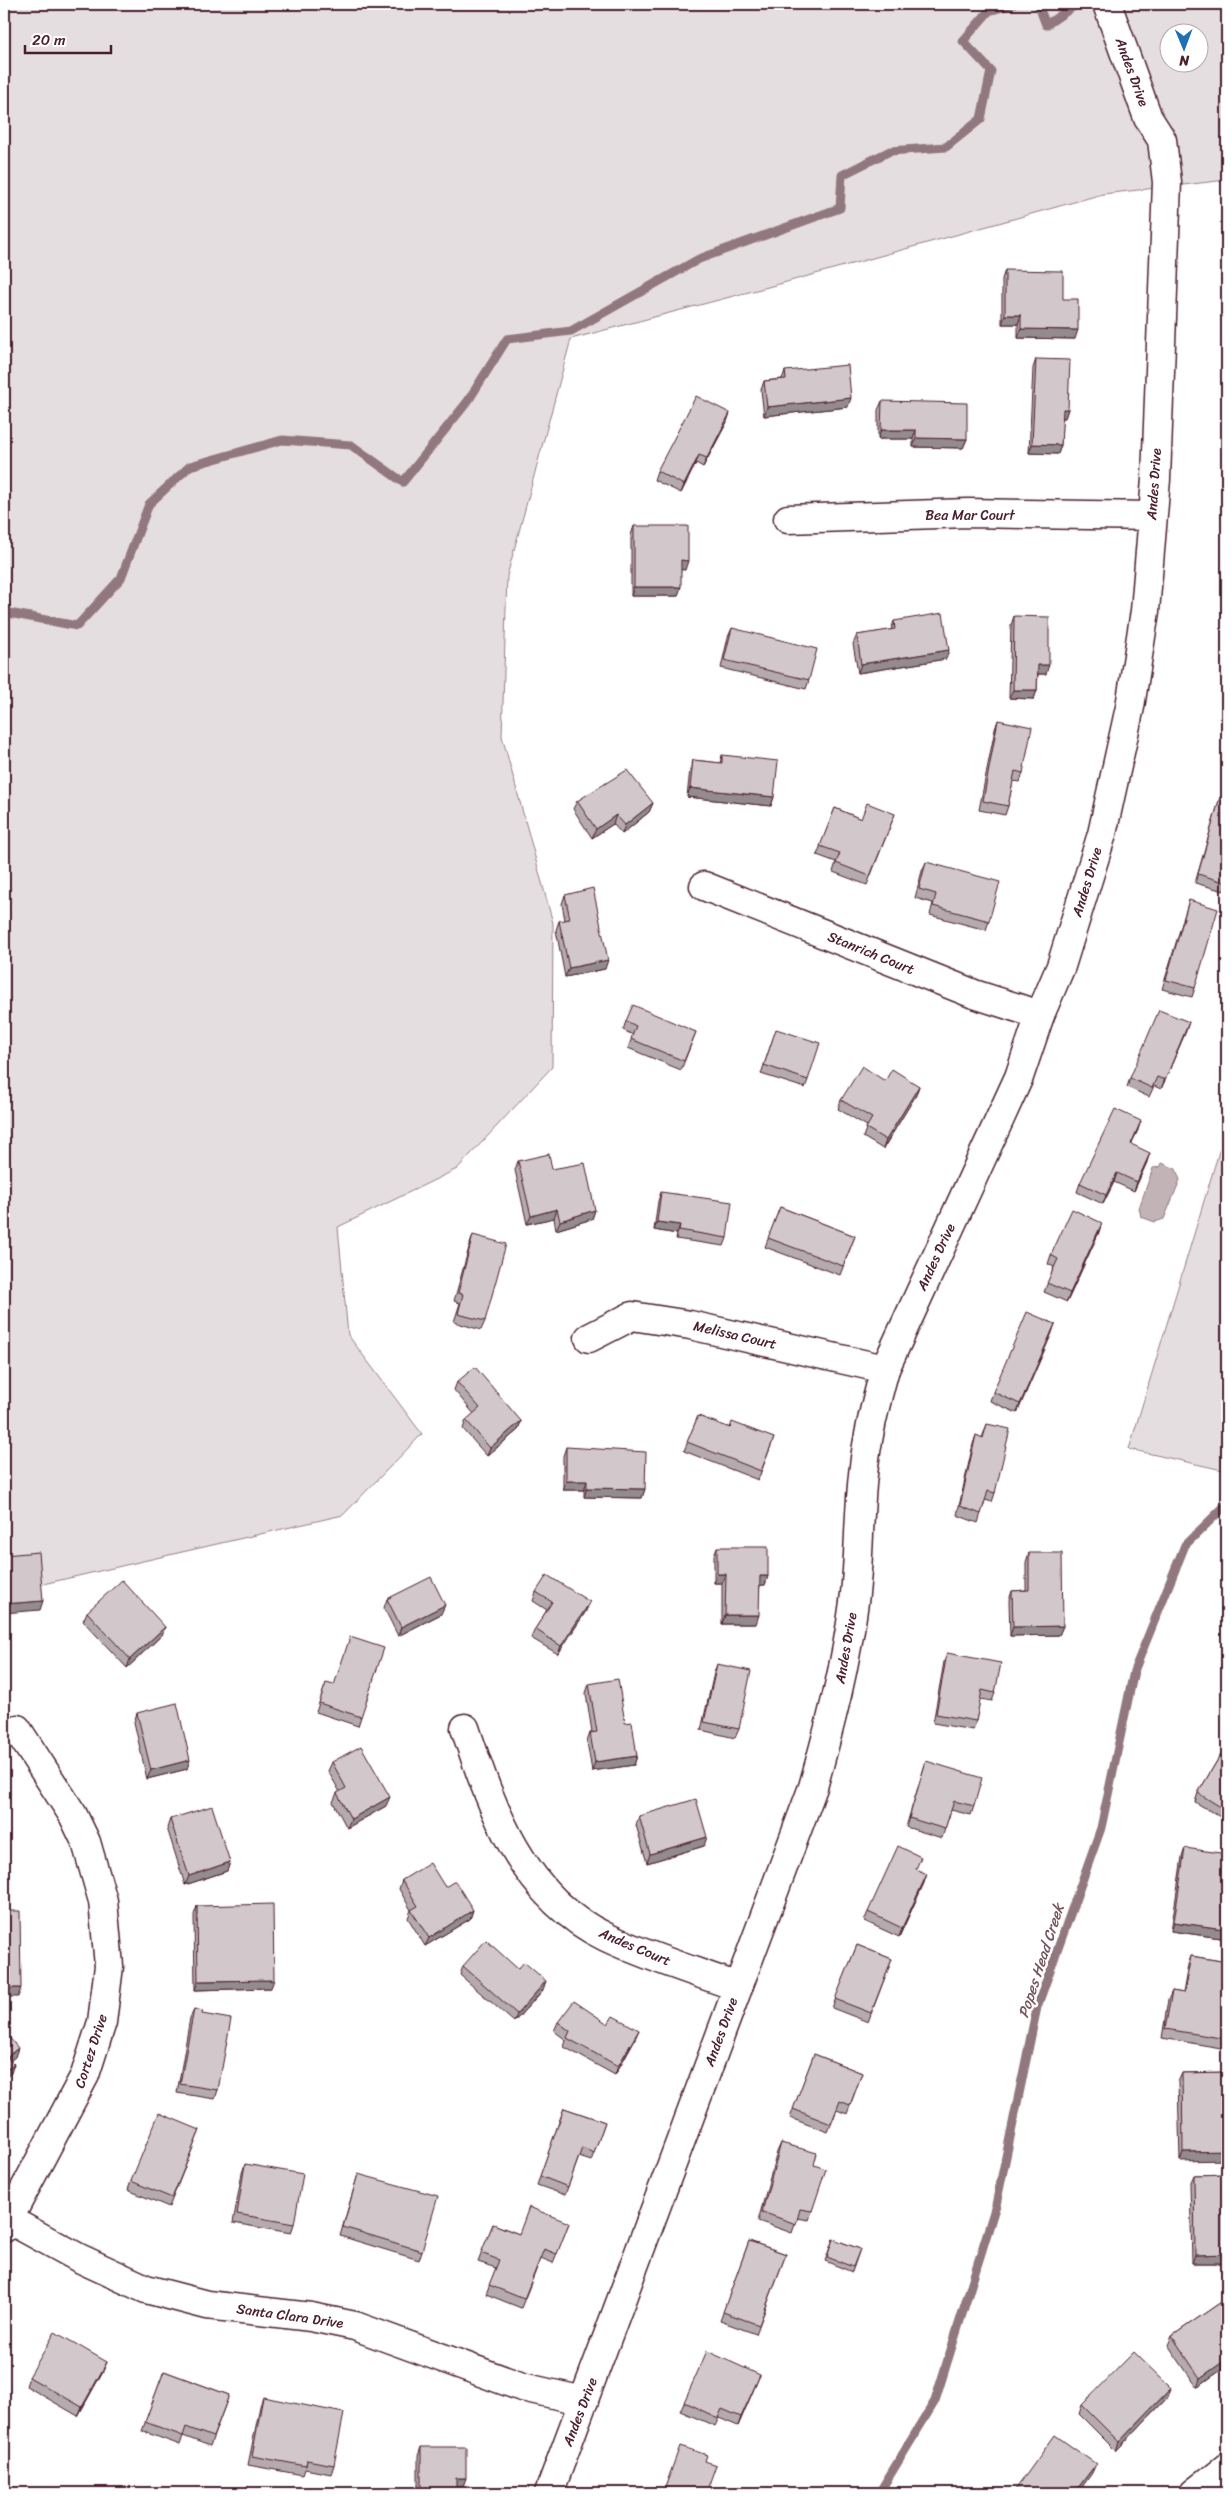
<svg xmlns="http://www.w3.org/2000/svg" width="1231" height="2497" font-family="Sriracha,sans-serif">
	<rect width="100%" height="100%" fill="#fff"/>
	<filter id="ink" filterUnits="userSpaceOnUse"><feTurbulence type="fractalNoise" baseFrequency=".02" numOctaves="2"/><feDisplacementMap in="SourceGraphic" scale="10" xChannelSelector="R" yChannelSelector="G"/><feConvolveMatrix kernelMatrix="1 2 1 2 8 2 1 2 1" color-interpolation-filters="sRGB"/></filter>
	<g filter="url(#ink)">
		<g fill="#e5dee0" stroke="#987e86" fill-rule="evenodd">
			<path d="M4,4H1227V180L1103,194L783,283L571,339L507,576L502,736L553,923L552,1067L457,1169L338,1227L348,1335L422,1434L343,1515L4,1593ZM1168,32H1198V62H1168Z"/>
			<path d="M1227,1125V1471L1129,1449Z"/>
		</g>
		<path fill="#c1b3b6" stroke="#91787e" d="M1162,1163L1176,1169L1180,1180L1164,1219L1155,1222L1141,1217L1139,1208L1153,1168L1160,1167Z"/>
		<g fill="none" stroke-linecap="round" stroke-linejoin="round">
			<g stroke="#91787e" stroke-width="9">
				<path d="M1038,4L1046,25L1074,6"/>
				<path d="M4,612L77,626L121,578L149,504L190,466L282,440L351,445L403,482L468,401L507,339L571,331L699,259L840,208L842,175L890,151L946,147L981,119L991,71L963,41L989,11L1013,4"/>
				<path d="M879,2493L935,2401L996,2205L1037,2007L1101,1828L1134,1671L1185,1545L1227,1504"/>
			</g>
			<g stroke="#4a1f2b" stroke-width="31">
				<g id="minor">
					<path d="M788,519L968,513L1152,516"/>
					<path d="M704,886L974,994L1040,1015"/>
					<path d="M589,1338L632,1316L690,1325L885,1369"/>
					<path d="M465,1728C492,1809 523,1898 606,1937C648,1957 694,1971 738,1987"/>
					<path d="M4,2217L79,2258L146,2289L207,2305L311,2317L355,2326L522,2387L584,2401"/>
					<path d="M4,2228L85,2075L102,2022L109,1966L103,1901L86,1842L73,1815L17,1729"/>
					<path d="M549,2493L813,1787C830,1726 846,1665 854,1602C860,1557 858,1511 864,1466C868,1433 876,1401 885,1369L1019,1077L1040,1015L1061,966L1102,834L1130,707L1145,611L1156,479L1167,182L1162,140L1148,118L1107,4"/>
					<path d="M1194,2493L1227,2467"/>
				</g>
			</g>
			<use href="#minor" stroke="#fff" stroke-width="28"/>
		</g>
		<g fill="#b5abaf" stroke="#4a1f2b">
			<path d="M1005,270L1063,299L1075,339L1018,338V324H1002V279Z"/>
			<path d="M1036,359L1068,409L1065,418H1062L1061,445L1058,454L1029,453L1033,368Z"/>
			<path d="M785,371L848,407L764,416L761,390L764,381L782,379Z"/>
			<path d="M882,401L967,439L963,448L913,447V439H878V410Z"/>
			<path d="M727,422L703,467L696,463L681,493L654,480L657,471Z"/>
			<path d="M634,526L685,570L681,569L678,596H631V535Z"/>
			<path d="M1014,616L1046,674H1038L1037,690L1034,699L1009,698L1011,625Z"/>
			<path d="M894,621L946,659L858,673L853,644L857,635L891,630Z"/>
			<path d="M732,628L809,680L806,689L721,668L728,637Z"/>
			<path d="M998,720L1023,773L1020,782L1013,781L1008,806L1005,815L979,810L995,729Z"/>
			<path d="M1227,722V742L1224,741Z"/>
			<path d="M722,755L774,797L771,806L687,797L690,769L693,760L720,763Z"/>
			<path d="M1220,797L1227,883L1224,891L1195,883Z"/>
			<path d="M577,801L653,803L649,812L622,834L613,824L592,838L573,809Z"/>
			<path d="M835,808L861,819L895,814L867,885L833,872L836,862L817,855Z"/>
			<path d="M926,862L989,921L986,930L930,915L933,903L915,898L922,871Z"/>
			<path d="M565,895L605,969L565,977L556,930L559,921L565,920L562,904Z"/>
			<path d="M1189,900L1195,988L1192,997L1162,989Z"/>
			<path d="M626,1021L696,1032L681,1070L628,1048L633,1035L623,1030Z"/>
			<path d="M1186,1031L1161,1089L1154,1086L1149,1097L1127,1087L1130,1078Z"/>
			<path d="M773,1038L808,1080L805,1088L761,1074Z"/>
			<path d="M885,1081L919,1086L916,1095L883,1149L863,1137L867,1126L838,1109L841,1100Z"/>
			<path d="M1138,1130L1131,1144L1147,1162L1134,1191L1114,1182L1103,1204L1077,1192L1080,1183Z"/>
			<path d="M518,1161L552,1169L595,1210L592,1219L556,1230L554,1218L527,1224L515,1170Z"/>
			<path d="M661,1192L727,1238L724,1246L676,1239L677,1234L654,1230L658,1201Z"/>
			<path d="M780,1207L855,1236L840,1275L765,1247Z"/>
			<path d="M1099,1232L1067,1302L1044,1292L1054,1267L1048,1264L1051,1255Z"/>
			<path d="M473,1235L485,1321L481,1330L454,1322L460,1303L454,1301L470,1244Z"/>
			<path d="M1055,1324L1017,1413L990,1401L993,1392Z"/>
			<path d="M457,1382L521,1421L518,1430L487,1456L463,1429L466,1420L474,1414L454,1390Z"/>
			<path d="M698,1416L730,1428L774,1438L758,1480L684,1451Z"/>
			<path d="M987,1424L995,1493L992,1502L985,1500L978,1523L957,1515L973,1444L976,1435L982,1438Z"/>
			<path d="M566,1447L645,1489L642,1498L584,1497V1490H563V1456Z"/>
			<path d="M717,1547L768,1576L765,1585H760L756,1624H722V1583H714V1555Z"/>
			<path d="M1029,1553L1063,1626L1059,1635L1010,1636L1009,1600L1012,1591L1026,1590V1562Z"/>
			<path d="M536,1592L586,1611L558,1654L531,1638L535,1629L547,1610L533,1601Z"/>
			<path d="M387,1599L441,1614L398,1636L384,1608Z"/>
			<path d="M87,1612L165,1627L162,1635L127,1668L83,1621Z"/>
			<path d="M947,1653L995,1693L992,1701L980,1699L976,1721L973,1730L933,1723L944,1662Z"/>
			<path d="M717,1664L739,1729L735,1738L701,1730L714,1673Z"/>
			<path d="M326,1683L361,1717L358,1726L316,1712Z"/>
			<path d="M589,1684L637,1756L634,1765L592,1771L587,1742L590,1733L592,1732L586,1693Z"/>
			<path d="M137,1713L187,1769L147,1779L134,1722Z"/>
			<path d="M1227,1744V1821L1195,1802L1198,1793Z"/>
			<path d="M926,1761L974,1806L971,1815L951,1810L942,1838L906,1827Z"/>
			<path d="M332,1762L386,1806L347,1828L333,1802L337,1793L340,1792L328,1771Z"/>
			<path d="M639,1816L704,1846L647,1863L636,1825Z"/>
			<path d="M170,1819L230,1862L227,1871L185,1885L167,1828Z"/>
			<path d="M1185,1848L1221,1938L1171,1931L1182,1857Z"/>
			<path d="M916,1869L924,1883L899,1937L864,1921L868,1912Z"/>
			<path d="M402,1880L445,1887L473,1910L470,1919L425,1946L408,1918L411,1910L399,1889Z"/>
			<path d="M197,1906L271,1988L195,1990L194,1915Z"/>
			<path d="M857,1945L892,1959L868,2022L832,2008Z"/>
			<path d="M1191,1956L1227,1962V2049L1162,2038L1168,2000L1172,1991L1183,1993L1188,1965Z"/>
			<path d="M463,1966L518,1969L543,1990L514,2022L460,1975Z"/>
			<path d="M194,2009L202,2014L218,2090L215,2099L177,2093L190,2018Z"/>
			<path d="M558,2022L608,2024L635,2039L615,2075L564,2047L566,2040L554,2031Z"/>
			<path d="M814,2054L862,2073L847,2114L837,2110L828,2132L790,2118Z"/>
			<path d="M1227,2072L1180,2161L1178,2082L1182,2073Z"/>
			<path d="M564,2108L605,2122L591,2161L579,2157L565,2195L537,2185Z"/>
			<path d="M200,2130L169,2207L128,2190L131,2181Z"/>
			<path d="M781,2143L814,2165L812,2211L809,2220L797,2218L792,2233L758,2221L777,2152Z"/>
			<path d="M245,2164L294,2224L291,2233L233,2223L242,2173Z"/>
			<path d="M358,2174L422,2251L419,2260L340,2236Z"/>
			<path d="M1227,2174V2263H1192L1190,2184L1194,2175Z"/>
			<path d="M569,2223L553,2263L541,2258L521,2308L486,2294L496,2268L478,2262L493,2224L519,2234Z"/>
			<path d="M833,2239L860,2249L852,2272L825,2261Z"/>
			<path d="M749,2241L786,2254L756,2334L720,2321Z"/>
			<path d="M1227,2298V2366L1197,2387L1168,2345L1172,2336Z"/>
			<path d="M107,2362L103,2371L78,2416L26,2386L29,2377Z"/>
			<path d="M164,2371L229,2395L210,2446L183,2436L180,2445L142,2431Z"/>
			<path d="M756,2384L738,2426L719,2418L715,2426L680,2411L684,2402Z"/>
			<path d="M263,2397L334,2465L331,2474L305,2469L303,2475L248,2465L260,2406Z"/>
			<path d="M1168,2397L1116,2451L1079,2414L1082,2405Z"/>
			<path d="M421,2447L463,2487H456V2493H418V2456Z"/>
		</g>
		<g fill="#938b8e" stroke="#4a1f2b">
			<path d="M1005,315H1021L1018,324H1002Z"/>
			<path d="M1021,329L1078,330L1075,339L1018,338Z"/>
			<path d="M851,398L848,407L764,416L767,407Z"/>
			<path d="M1063,409H1068L1065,418L1059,417Z"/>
			<path d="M730,413L727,422L703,467L707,458Z"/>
			<path d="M881,430H916L913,439H878Z"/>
			<path d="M916,438L967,439L963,448L913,447Z"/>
			<path d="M1032,444L1061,445L1058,454L1029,453Z"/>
			<path d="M699,455L696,463L681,493L684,485Z"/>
			<path d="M681,560L688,561L685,570L677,569Z"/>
			<path d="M634,587H681L678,596H631Z"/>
			<path d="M949,650L946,659L858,673L861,664Z"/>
			<path d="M1038,665H1049L1046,674H1035Z"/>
			<path d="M1013,690H1037L1034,699L1009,698Z"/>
			<path d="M690,788L774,797L771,806L687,797Z"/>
			<path d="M653,803L649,812L622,834L625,825Z"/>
			<path d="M616,815L613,824L592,838L596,829Z"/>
			<path d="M608,960L605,969L565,977L569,968Z"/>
			<path d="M1189,1022L1186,1031L1161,1089L1165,1080Z"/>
			<path d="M919,1086L916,1095L883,1149L886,1140Z"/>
			<path d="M1141,1121L1138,1130L1127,1153L1131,1144Z"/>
			<path d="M1150,1153L1147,1162L1134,1191L1137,1182Z"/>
			<path d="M1117,1173L1114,1182L1103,1204L1106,1195Z"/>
			<path d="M557,1209L554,1218L527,1224L531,1216Z"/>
			<path d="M595,1210L592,1219L556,1230L560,1221Z"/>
			<path d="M657,1222L680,1225L677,1234L654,1230Z"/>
			<path d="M1102,1223L1099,1232L1067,1302L1070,1293Z"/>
			<path d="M1055,1324L1052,1333L1017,1413L1020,1404Z"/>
			<path d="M521,1421L518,1430L487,1456L490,1448Z"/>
			<path d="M566,1481H587L584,1490H563Z"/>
			<path d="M587,1488L645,1489L642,1498L584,1497Z"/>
			<path d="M717,1574H726L722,1583H714Z"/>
			<path d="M760,1576H768L765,1585H757Z"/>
			<path d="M43,1601L40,1610L4,1613V1604Z"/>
			<path d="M590,1602L586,1611L558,1654L561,1646Z"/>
			<path d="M445,1605L441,1614L398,1636L401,1627Z"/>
			<path d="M725,1615H759L756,1624H722Z"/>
			<path d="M1063,1626L1059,1635L1010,1636L1013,1627Z"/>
			<path d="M165,1627L162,1635L127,1668L130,1659Z"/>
			<path d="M637,1756L634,1765L592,1771L595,1762Z"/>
			<path d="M190,1760L187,1769L147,1779L151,1770Z"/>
			<path d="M390,1797L386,1806L347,1828L351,1819Z"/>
			<path d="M707,1837L704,1846L647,1863L650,1854Z"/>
			<path d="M230,1862L227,1871L185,1885L189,1876Z"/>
			<path d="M927,1874L924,1883L899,1937L902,1928Z"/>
			<path d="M473,1910L470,1919L425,1946L429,1938Z"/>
			<path d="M1174,1922L1224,1929L1221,1938L1171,1931Z"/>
			<path d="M274,1980L271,1988L195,1990L198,1981Z"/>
			<path d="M546,1981L543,1990L514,2022L517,2014Z"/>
			<path d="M4,1988H21L18,1997H4Z"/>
			<path d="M639,2030L635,2039L615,2075L618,2066Z"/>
			<path d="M18,2048L15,2057L4,2066L7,2057Z"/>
			<path d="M14,2064L11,2073L4,2079V2072Z"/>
			<path d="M1227,2151V2160L1180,2161L1183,2152Z"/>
			<path d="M1227,2254V2263H1192L1195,2255Z"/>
			<path d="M1227,2359V2366L1197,2387L1200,2378Z"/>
			<path d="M107,2362L103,2371L78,2416L82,2407Z"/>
			<path d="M760,2375L756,2384L738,2426L741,2417Z"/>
			<path d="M1171,2388L1168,2397L1116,2451L1119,2442Z"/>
			<path d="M1096,2464L1092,2473L1078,2493H1074Z"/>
			<path d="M456,2478H466L463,2487H453Z"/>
		</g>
		<g fill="#d2c7cb" stroke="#4a1f2b">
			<path d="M1005,270L1063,271V299H1078V330L1021,329V315H1005Z"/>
			<path d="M1036,359L1070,360L1068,409H1063L1061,445L1032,444Z"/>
			<path d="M848,365L851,398L767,407L764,381L786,379L785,371Z"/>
			<path d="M696,396L730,413L707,458L699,455L684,485L657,471Z"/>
			<path d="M882,401L967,403V439L916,438V430H881Z"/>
			<path d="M634,526H688V561L681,560V587H634Z"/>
			<path d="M943,613L949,650L861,664L857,635L895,629L894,621Z"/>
			<path d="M1014,616L1049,617V665H1038L1037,690H1013Z"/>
			<path d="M732,628L817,649L809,680L724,660Z"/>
			<path d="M998,720L1032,727L1023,773L1015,771L1008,806L983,801Z"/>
			<path d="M722,755L778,761L774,797L690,788L693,760L722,763Z"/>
			<path d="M627,770L653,803L625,825L616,815L596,829L577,801Z"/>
			<path d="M1220,797L1227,799V883L1198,874Z"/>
			<path d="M867,803L895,814L870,876L836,863L840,853L820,846L835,808L861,819Z"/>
			<path d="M926,862L1000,882L989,921L933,906L936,894L919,889Z"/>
			<path d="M593,888L608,960L569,968L559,921L570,919L565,895Z"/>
			<path d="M1189,900L1218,909L1195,988L1166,980Z"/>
			<path d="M633,1005L696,1032L684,1061L631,1039L636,1026L626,1021Z"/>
			<path d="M1159,1010L1189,1022L1165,1080L1157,1077L1152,1088L1130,1078Z"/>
			<path d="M776,1029L820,1043L808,1080L764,1065Z"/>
			<path d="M862,1066L885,1081L892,1069L919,1086L886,1140L866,1128L872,1118L841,1100Z"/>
			<path d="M1115,1109L1141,1121L1131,1144L1150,1153L1137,1182L1117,1173L1106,1195L1080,1183Z"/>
			<path d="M549,1154L552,1169L585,1163L595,1210L560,1221L557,1209L531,1216L518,1161Z"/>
			<path d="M661,1192L732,1202L727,1238L679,1230L680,1225L657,1222Z"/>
			<path d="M780,1207L855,1236L843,1266L768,1238Z"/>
			<path d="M1072,1209L1102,1223L1070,1293L1047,1283L1058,1259L1051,1255Z"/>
			<path d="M473,1235L506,1244L485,1321L458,1314L463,1294L458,1293Z"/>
			<path d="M1027,1312L1055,1324L1020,1404L993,1392Z"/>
			<path d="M475,1367L521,1421L490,1448L466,1420L480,1408L457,1382Z"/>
			<path d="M698,1416L730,1428L732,1422L774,1438L761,1471L687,1442Z"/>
			<path d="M987,1424L1010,1429L995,1493L988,1491L981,1514L960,1506L976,1435L983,1438Z"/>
			<path d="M566,1447L646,1452L645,1489L587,1488V1481H566Z"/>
			<path d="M717,1547H768V1576H760L759,1615H725L726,1574H717Z"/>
			<path d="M39,1552L43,1601L4,1604V1555Z"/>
			<path d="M1029,1553H1062L1063,1626L1013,1627L1012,1591L1029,1590Z"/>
			<path d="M547,1575L590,1602L561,1646L535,1629L552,1602L536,1592Z"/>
			<path d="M431,1577L445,1605L401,1627L387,1599Z"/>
			<path d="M122,1580L165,1627L130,1659L87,1612Z"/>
			<path d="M350,1637L384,1648L361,1717L319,1703L326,1683L334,1685Z"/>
			<path d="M947,1653L1001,1663L995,1693L982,1690L976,1721L936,1714Z"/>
			<path d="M717,1664L751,1671L739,1729L704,1722Z"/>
			<path d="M618,1679L625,1723L632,1722L637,1756L595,1762L590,1733L597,1732L589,1684Z"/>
			<path d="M177,1703L190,1760L151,1770L137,1713Z"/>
			<path d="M1227,1744V1811L1198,1793Z"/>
			<path d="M361,1746L390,1797L351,1819L337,1793L346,1788L332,1762Z"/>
			<path d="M926,1761L982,1778L974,1806L954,1801L945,1829L909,1818Z"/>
			<path d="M696,1799L707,1837L650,1854L639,1816Z"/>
			<path d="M212,1806L230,1862L189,1876L170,1819Z"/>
			<path d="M898,1846L921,1857L916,1869L927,1874L902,1928L868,1912Z"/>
			<path d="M1185,1848L1227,1854V1906L1224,1929L1174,1922Z"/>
			<path d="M430,1863L445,1887L455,1881L473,1910L429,1938L411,1910L418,1906L402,1880Z"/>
			<path d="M273,1904L274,1980L198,1981L197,1906Z"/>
			<path d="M4,1911H20L21,1988H4Z"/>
			<path d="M486,1940L518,1969L524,1962L546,1981L517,2014L463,1966Z"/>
			<path d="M857,1945L892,1959L871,2013L835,1999Z"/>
			<path d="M1191,1956L1227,1962V2039L1165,2029L1172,1991L1184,1993Z"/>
			<path d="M574,2001L608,2024L613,2016L639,2030L618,2066L567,2038L570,2031L558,2022Z"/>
			<path d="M194,2009L203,2011L202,2014L231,2019L218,2090L180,2084Z"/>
			<path d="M4,2031L18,2048L7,2057L14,2064L4,2072Z"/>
			<path d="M814,2054L862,2073L850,2105L840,2101L831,2124L793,2109Z"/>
			<path d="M1227,2072V2151L1183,2152L1182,2073Z"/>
			<path d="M564,2108L605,2122L594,2153L582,2148L568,2187L540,2176Z"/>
			<path d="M159,2113L200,2130L172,2198L131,2181Z"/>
			<path d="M781,2143L817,2153L814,2165L826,2169L812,2211L800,2209L796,2224L762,2212Z"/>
			<path d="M245,2164L303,2174L294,2224L237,2214Z"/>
			<path d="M358,2174L438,2196L422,2251L343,2227Z"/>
			<path d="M1227,2174V2254L1195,2255L1194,2175Z"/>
			<path d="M529,2207L569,2223L557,2254L544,2249L524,2299L489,2285L499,2260L481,2253L493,2224L519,2234Z"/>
			<path d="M833,2239L860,2249L853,2267L827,2257Z"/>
			<path d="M749,2241L786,2254L759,2325L723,2312Z"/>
			<path d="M1227,2298V2359L1200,2378L1172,2336Z"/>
			<path d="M55,2332L107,2362L82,2407L29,2377Z"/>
			<path d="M707,2351L760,2375L741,2417L722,2409L718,2418L684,2402Z"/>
			<path d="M1134,2352L1171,2388L1119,2442L1082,2405Z"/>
			<path d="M164,2371L229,2395L213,2437L186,2427L183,2436L145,2422Z"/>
			<path d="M263,2397L344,2413L334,2465L307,2460L306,2466L252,2456Z"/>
			<path d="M1055,2435L1096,2464L1074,2493H1013Z"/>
			<path d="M680,2446L707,2455L705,2461L716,2465L706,2493H663Z"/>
			<path d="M421,2447H466V2478H456V2493H421Z"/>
		</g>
	</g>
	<g text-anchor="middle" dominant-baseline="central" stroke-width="5" stroke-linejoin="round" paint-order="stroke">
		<g font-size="14" fill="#4a1f2b" stroke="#fff">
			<text transform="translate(1132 72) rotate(70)">Andes Drive</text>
			<text transform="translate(1154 484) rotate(-86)">Andes Drive</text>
			<text x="970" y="515">Bea Mar Court</text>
			<text transform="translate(1087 882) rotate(-73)">Andes Drive</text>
			<text transform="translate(871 953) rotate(22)">Stanrich Court</text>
			<text transform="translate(936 1257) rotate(-65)">Andes Drive</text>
			<text transform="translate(735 1335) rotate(13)">Melissa Court</text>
			<text transform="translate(846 1648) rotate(-80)">Andes Drive</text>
			<text transform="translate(635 1947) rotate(23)">Andes Court</text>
			<text transform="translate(721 2032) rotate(-70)">Andes Drive</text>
			<text transform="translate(91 2051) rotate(-72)">Cortez Drive</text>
			<text transform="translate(290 2316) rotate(8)">Santa Clara Drive</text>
			<text transform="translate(580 2412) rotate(-69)">Andes Drive</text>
		</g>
		<g font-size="15" font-style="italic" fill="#74535c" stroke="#fff">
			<text transform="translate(1041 1961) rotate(-72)">Popes Head Creek</text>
		</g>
	</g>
	<rect width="1231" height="2497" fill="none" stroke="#fff" stroke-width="20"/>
	<rect x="10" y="10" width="1211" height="2477" fill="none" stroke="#4a1f2b" stroke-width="2" filter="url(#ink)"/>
	<g transform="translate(1184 48) rotate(179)"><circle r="24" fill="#ffffff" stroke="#b7a5aa"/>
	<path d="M0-4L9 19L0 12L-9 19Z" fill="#1f6fb2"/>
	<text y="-8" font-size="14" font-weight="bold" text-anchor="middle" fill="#4a1f2b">N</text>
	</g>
	<path d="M25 45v8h86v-8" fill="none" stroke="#4a1f2b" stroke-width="2.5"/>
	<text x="32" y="45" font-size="15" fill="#4a1f2b" stroke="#ffffff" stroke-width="4" paint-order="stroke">20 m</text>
</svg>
